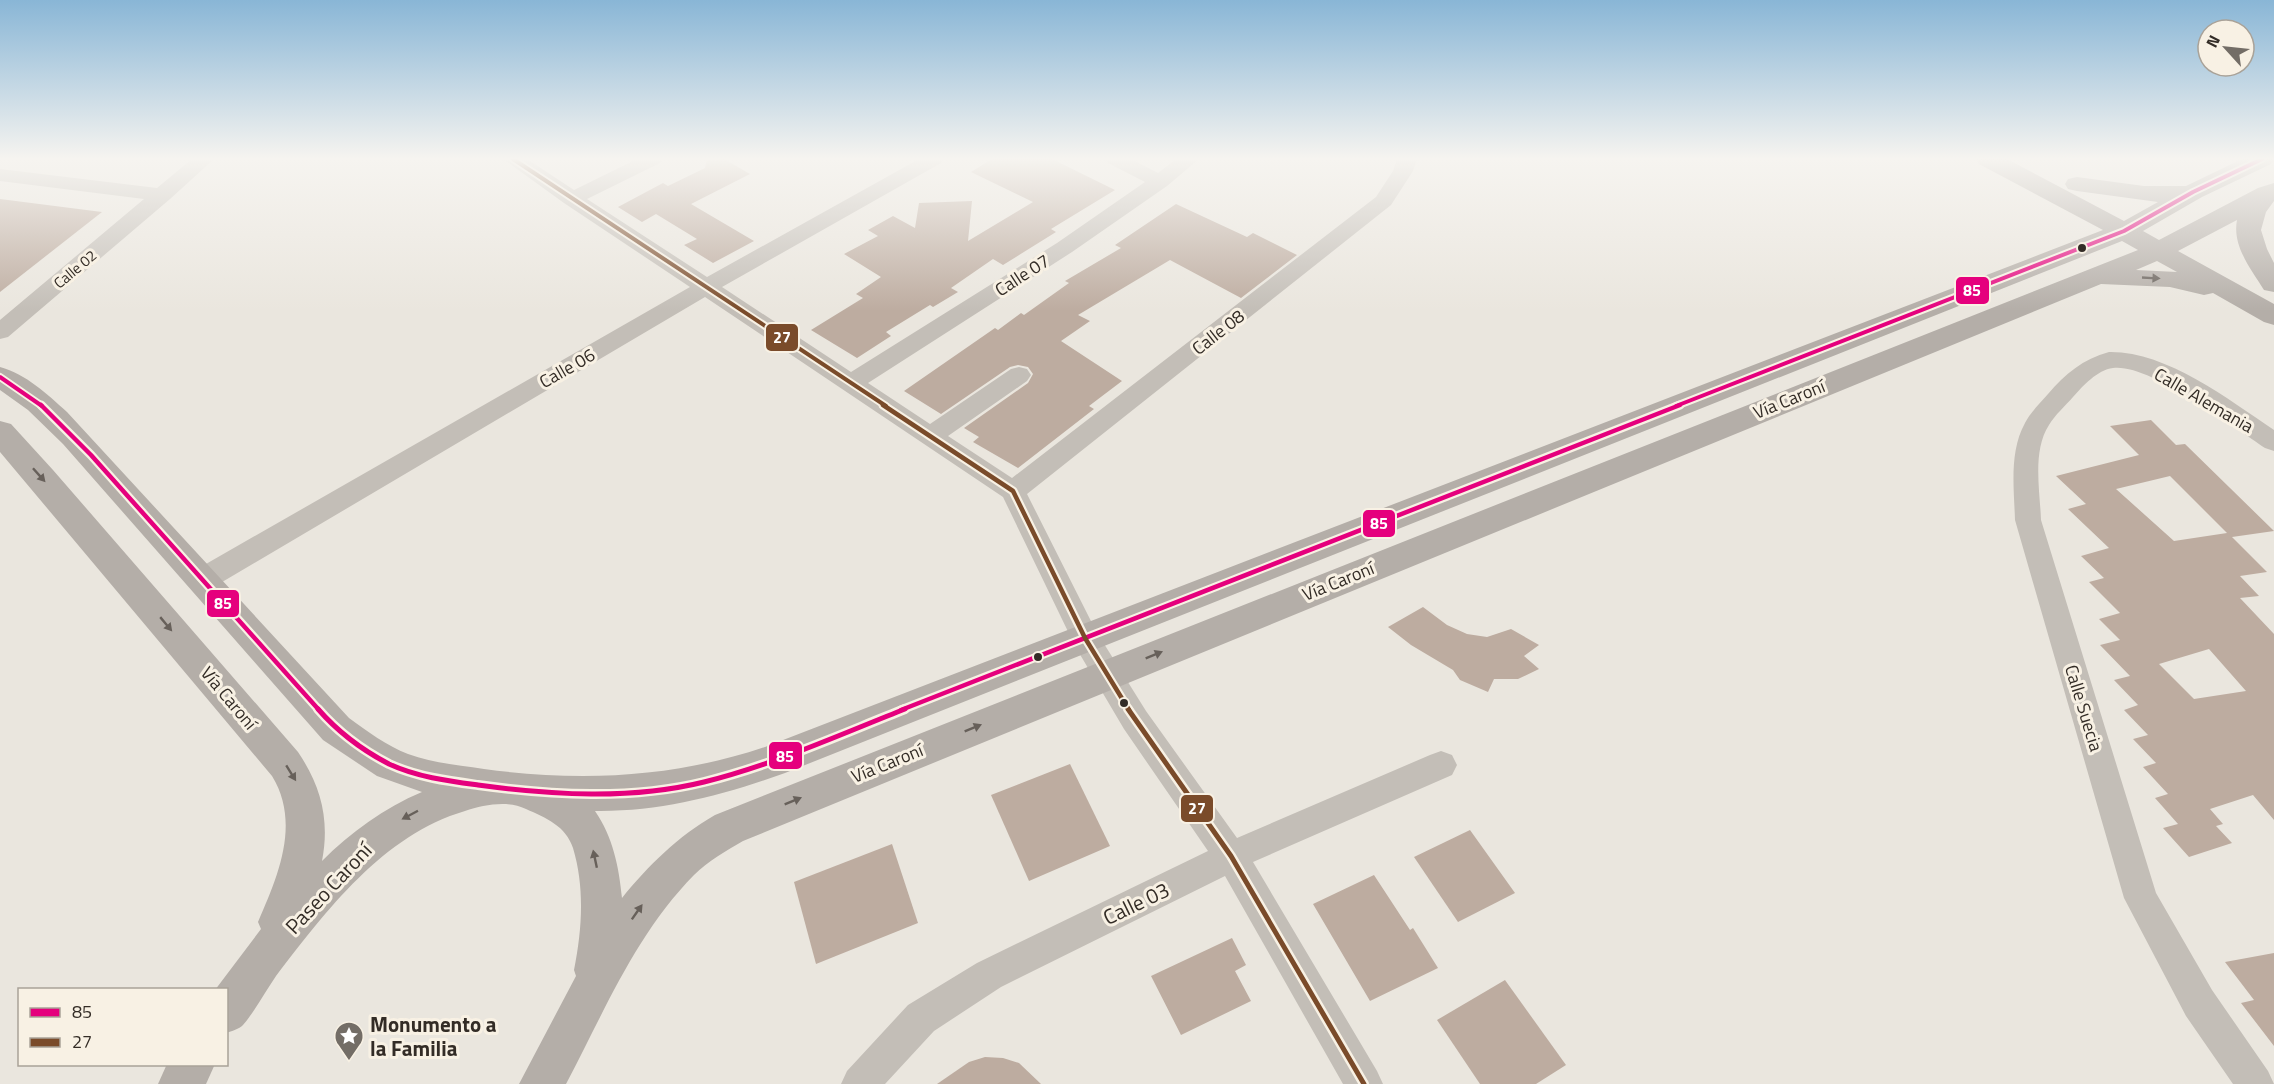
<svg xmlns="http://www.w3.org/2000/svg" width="2274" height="1084" font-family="'Titillium Web',sans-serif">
	<rect width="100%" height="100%" fill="#eae6de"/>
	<g fill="#bdaca0" fill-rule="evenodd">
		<path d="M724,159L750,174L691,204L754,241L713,263L684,245L697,239L656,214L642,222L618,207L663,183L668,186L705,168L707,160Z"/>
		<path d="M992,159H1052L1115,190L1051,229L1056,232L1003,265L993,259L951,288L958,292L933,307L930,305L886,332L891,336L857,358L811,330L863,298L856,294L881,277L844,254L878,236L868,230L893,216L915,228L919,203L972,201L968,241L1033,202L971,172Z"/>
		<path d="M0,199L102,212L0,292Z"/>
		<path d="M1176,204L1247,237L1253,233L1297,255L1241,298L1170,260L1078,315L1090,321L1061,341L1122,381L1089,406L1094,409L1018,468L973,442L979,437L964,428L1028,383L1033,374L1028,367L1018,365L1010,367L941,414L904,391L995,328L998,330L1021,313L1024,315L1069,283L1065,281L1121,248L1115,245Z"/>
		<path d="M2151,420L2176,445L2185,444L2274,531L2232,537L2267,572L2240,576L2259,596L2240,598L2274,634V820L2253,795L2210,809L2223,824L2216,826L2232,843L2189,857L2163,828L2178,824L2155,798L2168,794L2143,767L2156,763L2133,739L2148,735L2124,710L2138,705L2114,680L2130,676L2100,645L2120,640L2099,619L2120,613L2089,582L2104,578L2081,556L2109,548L2068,509L2086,504L2056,476L2139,455L2110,426ZM2170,476L2227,533L2174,541L2116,489ZM2209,649L2246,691L2194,699L2159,664Z"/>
		<path d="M1423,607L1447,625L1467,634L1487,637L1511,629L1539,645L1524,656L1539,669L1518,679H1494L1488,692L1460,680L1453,670L1411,645L1388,627Z"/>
		<path d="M1070,764L1110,846L1029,881L991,795Z"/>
		<path d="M1470,830L1515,893L1458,922L1414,857Z"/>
		<path d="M892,844L918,923L816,964L794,882Z"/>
		<path d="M1374,875L1410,930L1413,928L1438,968L1370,1001L1313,904Z"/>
		<path d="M1232,938L1246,965L1235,971L1251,1001L1181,1035L1151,976Z"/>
		<path d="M2274,953V1046L2241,1003L2254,1000L2225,962Z"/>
		<path d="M1505,980L1566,1065L1536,1084H1480L1437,1020Z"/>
		<path d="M985,1057L1003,1058L1019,1063L1041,1084H937L969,1062Z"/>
	</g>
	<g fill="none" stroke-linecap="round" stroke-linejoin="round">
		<g fill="#c3beb7" fill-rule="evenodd">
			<path d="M192,159H214L170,199L8,337L0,339V320L144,199L0,181V169L157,188Z"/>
			<path d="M503,159H527L574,190L637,159H663L660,163L587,199L707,277L919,159H944L941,163L722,287L851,372L1057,243L1145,182L1108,163L1105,159H1131L1158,173L1176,159H1199L1167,186L1072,252L868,383L930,424L1011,369L1019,367L1027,369L1031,375L1027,381L948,436L1012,478L1376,197L1393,171L1397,159H1417L1413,171L1391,205L1027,494L1096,631L1146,711L1237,838L1430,755L1441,751L1452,755L1457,765L1452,775L1253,862L1377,1071L1383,1084H1343L1225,876L1001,987L934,1031L885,1084H841L847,1071L908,1005L977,963L1208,851L1124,729L1075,646L1003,497L705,297L212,588L202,591L192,588L188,580L192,572L690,287L564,203Z"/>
			<path d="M2109,352C2166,351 2228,399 2274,430V451L2265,448C2234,427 2149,363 2113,368C2097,370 2083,386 2073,397C2065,406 2055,415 2049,425C2032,451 2040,491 2041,520L2156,893L2212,990L2268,1071L2274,1084H2233L2186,1016L2124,898L2015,520C2014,488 2009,452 2025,423C2031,412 2040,403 2048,394C2065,374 2083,359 2109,352Z"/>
		</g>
		<g fill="#b4aea8" fill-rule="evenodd">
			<path d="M1976,159H2007L2124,221L2158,202L2077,191L2068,189L2065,184L2068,179L2077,177L2144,186H2186L2242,159H2274L2271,164L2202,197L2143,231L2159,240L2258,188L2274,183V201L2266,212L2261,230L2267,249L2274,263V292L2264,290C2251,269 2232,246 2237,220L2178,251L2274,304V325L2264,322L2213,293L2204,295L2170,287L2101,284L743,841C726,851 708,861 694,875C636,934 604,1012 566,1084H519L576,976L574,970C582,930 585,888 573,848C566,826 546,818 526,809C507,800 484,805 465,811C383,835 326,911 276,976C265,992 255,1011 243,1025C239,1029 232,1031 226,1033V990H215L261,929L258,922C278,876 301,823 272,776L0,452V421L11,424L53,470L298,752C321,786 330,820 322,861C351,832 384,808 422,792L377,776L323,740L63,444L28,410L0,390V367C26,374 47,394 67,412L349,718C367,731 387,746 408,754C432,763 459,765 484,769C580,782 673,778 765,747L2103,230L1979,164ZM2122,241L2138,250L715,815C677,837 649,865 622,898C619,867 613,837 595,811C661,812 724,795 785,773ZM2157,261L2177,272L2136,270Z"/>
			<path d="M167,1064H215L206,1084H158Z"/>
		</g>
		<g stroke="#f8f1e4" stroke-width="8">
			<g id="bus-1-far2">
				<path d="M0,377L42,406"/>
				<path d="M1676,406L2124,231L2193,192L2262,159"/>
			</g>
		</g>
		<g stroke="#f8f1e4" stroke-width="9">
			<g id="bus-1-far1">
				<path d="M41,405L91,455L319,710"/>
				<path d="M901,710L1680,405"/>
			</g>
		</g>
		<g stroke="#f8f1e4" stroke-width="10">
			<path id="bus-1" d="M318,709C338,732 362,750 389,764C417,777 448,781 478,785C552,795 631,800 704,782C773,765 839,735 905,709"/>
		</g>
		<g stroke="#f8f1e4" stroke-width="8">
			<path id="bus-2-far2" d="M513,159L886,406"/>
		</g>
		<g stroke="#f8f1e4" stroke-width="9">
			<path id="bus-2-far1" d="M883,405L1013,491L1085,638L1129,710"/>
		</g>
		<g stroke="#f8f1e4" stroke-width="10">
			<path id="bus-2" d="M1128,709L1231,856L1364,1084"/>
		</g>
		<use href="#bus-1-far2" stroke="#e5007d" stroke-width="4"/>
		<use href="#bus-1-far1" stroke="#e5007d" stroke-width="4.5"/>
		<use href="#bus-1" stroke="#e5007d" stroke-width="5"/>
		<use href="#bus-2-far2" stroke="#7a4b2a" stroke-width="4"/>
		<use href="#bus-2-far1" stroke="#7a4b2a" stroke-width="4.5"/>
		<use href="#bus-2" stroke="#7a4b2a" stroke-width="5"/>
	</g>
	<defs><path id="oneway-solid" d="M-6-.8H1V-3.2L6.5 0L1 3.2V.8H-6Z" transform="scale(1.5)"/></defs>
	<g fill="#67605a">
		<use href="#oneway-solid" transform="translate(2151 278) rotate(3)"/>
		<use href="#oneway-solid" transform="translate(39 475) rotate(48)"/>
		<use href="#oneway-solid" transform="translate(166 624) rotate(50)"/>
		<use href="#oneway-solid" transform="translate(1154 655) rotate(-22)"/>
		<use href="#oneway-solid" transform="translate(973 728) rotate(-22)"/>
		<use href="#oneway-solid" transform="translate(291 773) rotate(58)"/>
		<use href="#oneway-solid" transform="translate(793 801) rotate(-22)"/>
		<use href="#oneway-solid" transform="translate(410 815) rotate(152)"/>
		<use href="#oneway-solid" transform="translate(595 859) rotate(-102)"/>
		<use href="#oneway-solid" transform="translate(637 912) rotate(-55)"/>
	</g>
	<linearGradient id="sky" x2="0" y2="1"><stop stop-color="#89b6d6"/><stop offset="0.51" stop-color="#f6f4f0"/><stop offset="1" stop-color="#f6f4f0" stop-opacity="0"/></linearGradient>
	<rect width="2274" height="311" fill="url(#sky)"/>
	<defs>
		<g id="sight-pin" transform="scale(1.5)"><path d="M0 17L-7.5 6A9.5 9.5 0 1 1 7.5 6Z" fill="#736d66" stroke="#f8f1e4"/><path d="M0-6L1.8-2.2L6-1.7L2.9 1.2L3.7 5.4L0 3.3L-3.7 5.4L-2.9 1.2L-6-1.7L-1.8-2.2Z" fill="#fff"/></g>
	</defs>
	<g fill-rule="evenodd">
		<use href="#sight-pin" x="349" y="1036"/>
	</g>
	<g fill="#332c26" stroke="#f8f1e4" stroke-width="2">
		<circle cx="2082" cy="248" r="5"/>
		<circle cx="1038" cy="657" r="5"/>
		<circle cx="1124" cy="703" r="5"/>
	</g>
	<g text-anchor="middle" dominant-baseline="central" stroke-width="6" stroke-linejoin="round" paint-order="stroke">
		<g font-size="15" fill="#332c26" stroke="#f8f1e4">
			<text transform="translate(75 269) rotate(-40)">Calle 02</text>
		</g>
		<g font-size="18" fill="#332c26" stroke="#f8f1e4">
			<text transform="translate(1022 275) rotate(-33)">Calle 07</text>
			<text transform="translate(1218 332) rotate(-38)">Calle 08</text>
			<text transform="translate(567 368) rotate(-30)">Calle 06</text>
			<text transform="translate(1789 399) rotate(-22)">Vía Caroní</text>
			<text transform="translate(2204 400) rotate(30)">Calle Alemania</text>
			<text transform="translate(1338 581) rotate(-22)">Vía Caroní</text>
			<text transform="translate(229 698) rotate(50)">Vía Caroní</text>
			<text transform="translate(2084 708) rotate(73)">Calle Suecia</text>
			<text transform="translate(887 763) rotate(-22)">Vía Caroní</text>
		</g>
		<g font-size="21" fill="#332c26" stroke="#f8f1e4">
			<text transform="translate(328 888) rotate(-47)">Paseo Caroní</text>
			<text transform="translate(1136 903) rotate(-26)">Calle 03</text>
		</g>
		<g font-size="21" font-weight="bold" fill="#332c26" stroke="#f8f1e4" text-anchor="start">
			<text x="370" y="1024">Monumento a<tspan x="370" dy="24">la Familia</tspan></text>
		</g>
	</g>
	<g stroke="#f8f1e4" stroke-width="2">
		<rect x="1955" y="276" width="35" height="29" rx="6" fill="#e5007d"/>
		<rect x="765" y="323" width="34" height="29" rx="6" fill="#7a4b2a"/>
		<rect x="1362" y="509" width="34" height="29" rx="6" fill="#e5007d"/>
		<rect x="206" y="589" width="34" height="29" rx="6" fill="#e5007d"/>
		<rect x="768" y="741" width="35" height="29" rx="6" fill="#e5007d"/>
		<rect x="1180" y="794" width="34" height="29" rx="6" fill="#7a4b2a"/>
	</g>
	<g font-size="16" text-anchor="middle" font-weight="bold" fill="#fff">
		<text x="1972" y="296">85</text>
		<text x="782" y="343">27</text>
		<text x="1379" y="529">85</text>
		<text x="223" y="609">85</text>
		<text x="785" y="762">85</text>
		<text x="1197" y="814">27</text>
	</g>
	<rect x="18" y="988" width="210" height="78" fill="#f8f1e4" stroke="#a9a298" stroke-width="1.5"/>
	<rect x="30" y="1008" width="30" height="9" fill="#e5007d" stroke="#a9a298" stroke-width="1.5"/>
	<text x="72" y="1018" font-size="18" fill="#332c26">85</text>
	<rect x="30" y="1038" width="30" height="9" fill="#7a4b2a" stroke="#a9a298" stroke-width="1.5"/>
	<text x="72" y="1048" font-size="18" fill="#332c26">27</text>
	<g transform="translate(2226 48) rotate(297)"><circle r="28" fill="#f8f1e4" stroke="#a9a298" stroke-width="1.5"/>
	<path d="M0-4.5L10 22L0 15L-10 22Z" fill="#736d66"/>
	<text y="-9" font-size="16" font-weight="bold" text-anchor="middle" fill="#332c26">N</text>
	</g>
</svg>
